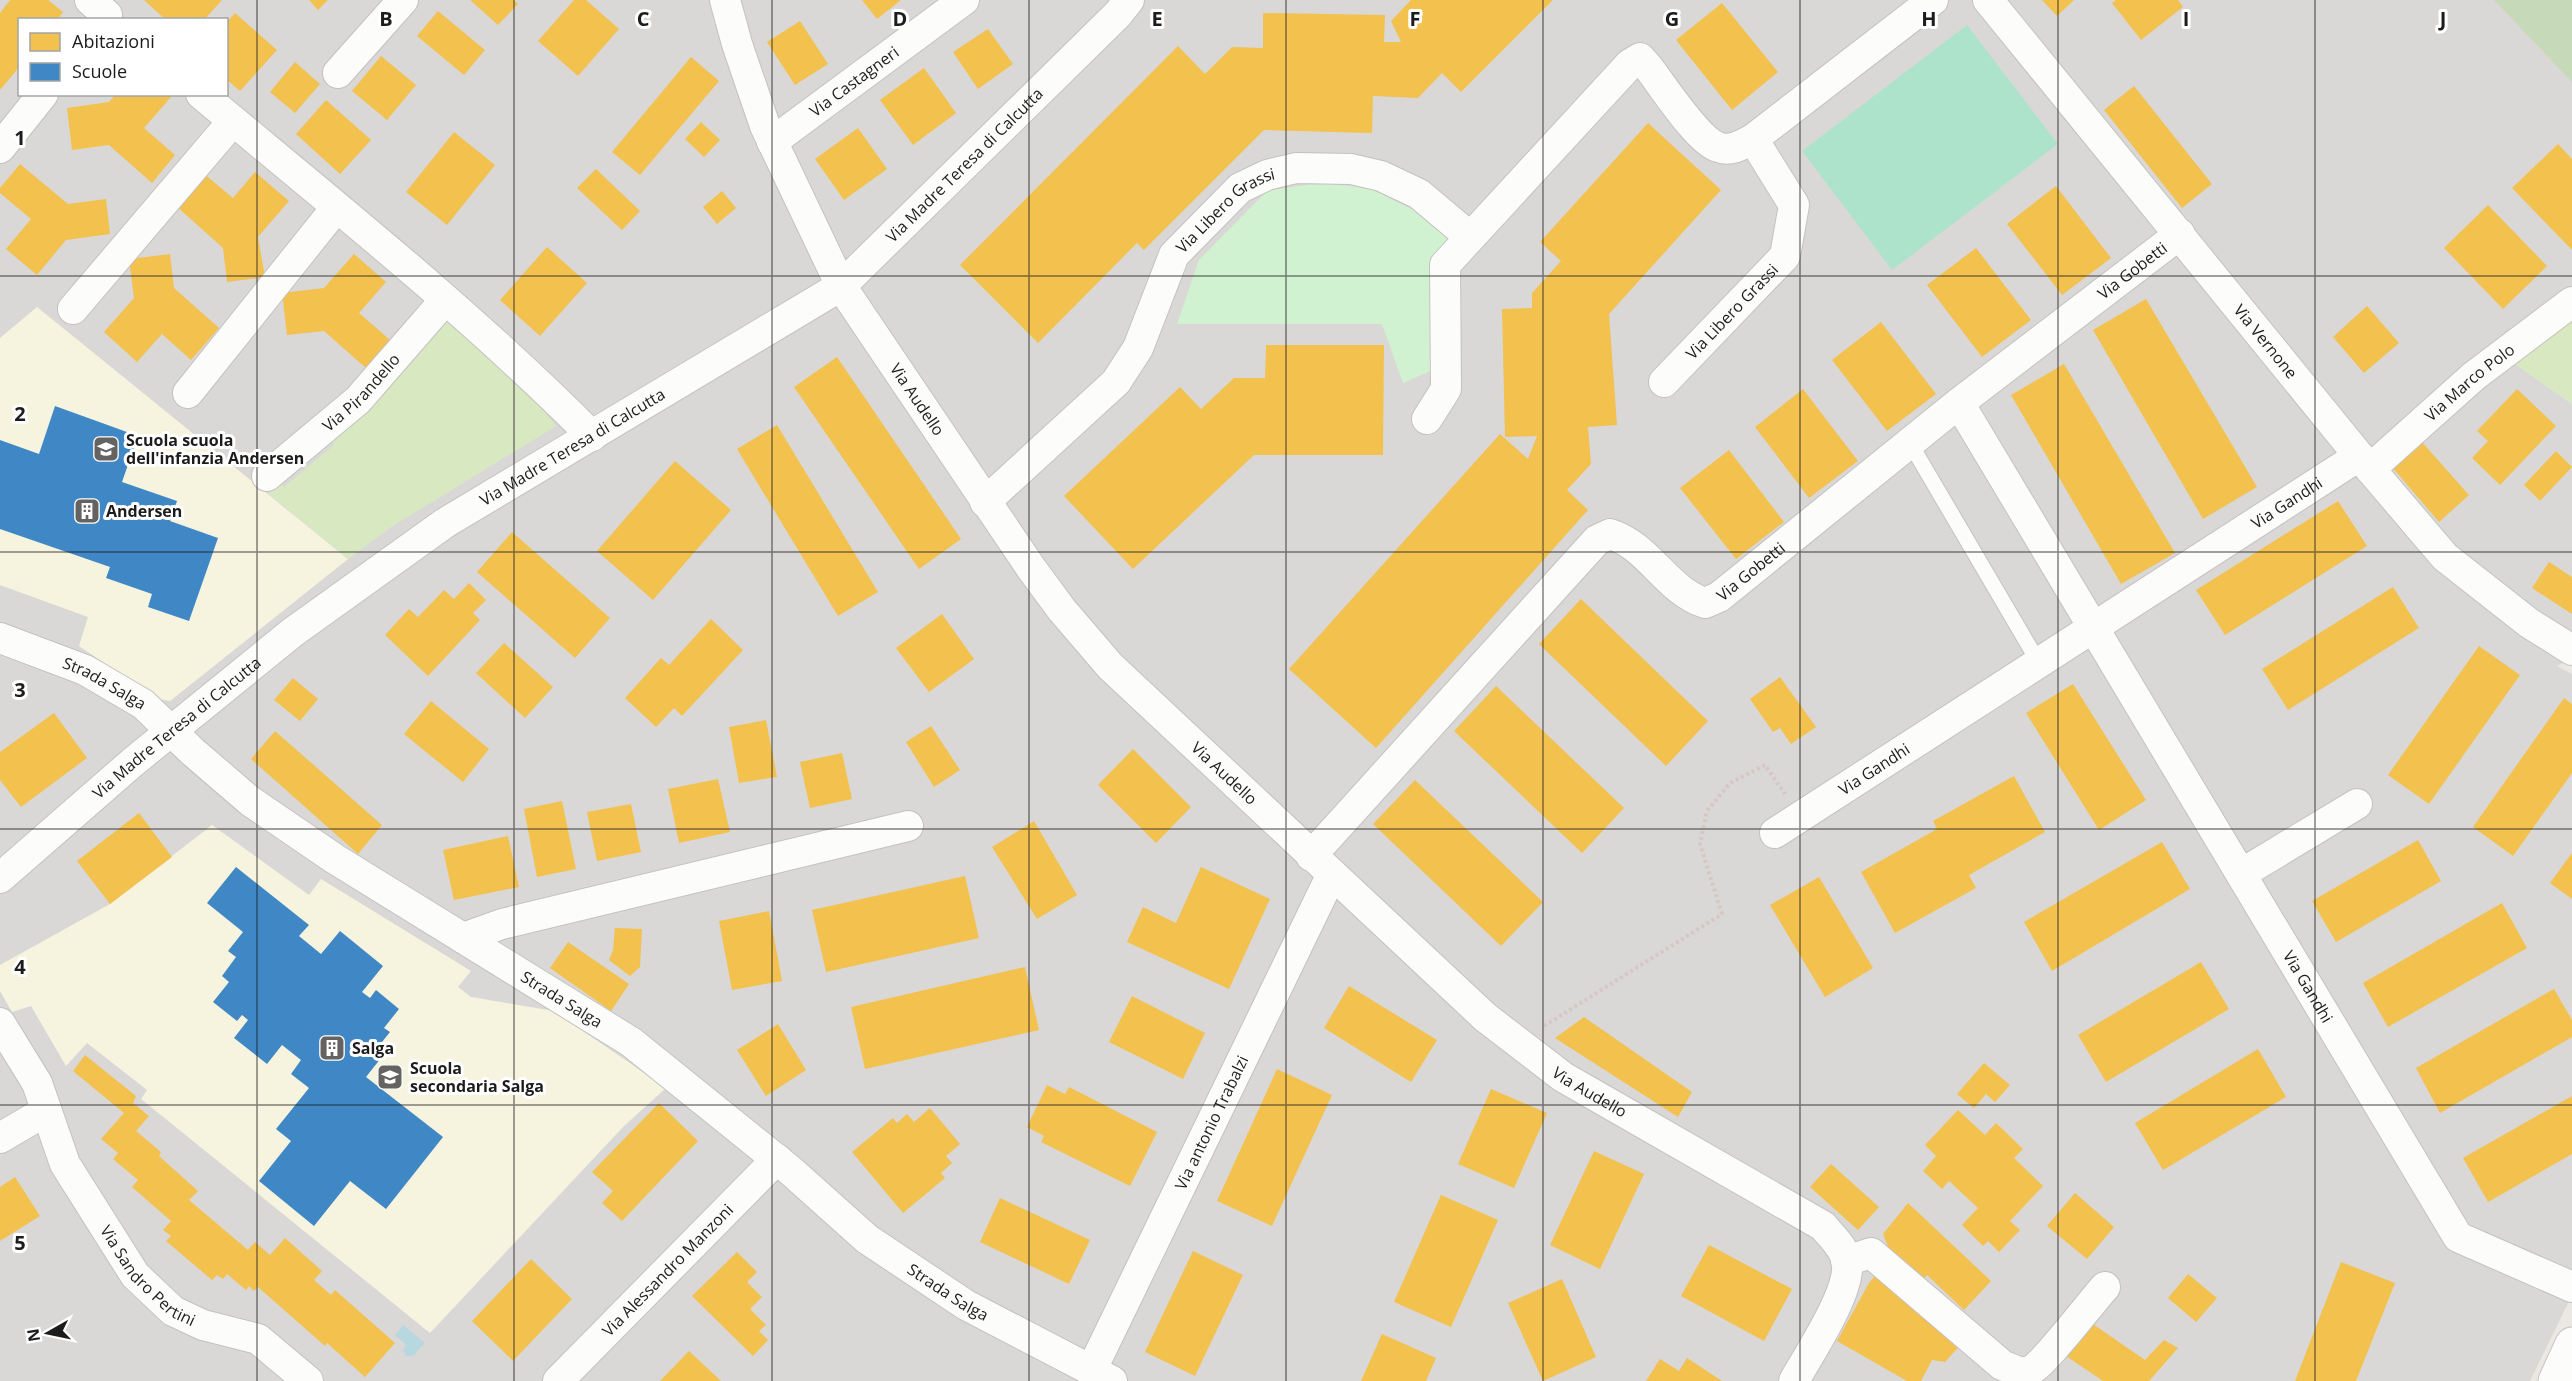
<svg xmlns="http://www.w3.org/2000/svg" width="2572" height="1381" font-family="'Open Sans',sans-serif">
	<rect width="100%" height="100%" fill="#ebe8e4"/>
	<path fill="#dad8d6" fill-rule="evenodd" d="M0,0H2572V320L2513,362L2572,404V658L2557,666L2572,674V1295L2530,1381H0ZM20,20H226V94H20Z"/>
	<g fill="#f6f4de">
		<path d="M37,307L348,559L170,701L158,699L79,646L88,617L0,585V338Z"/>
		<path d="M212,825L309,895L321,879L471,971L458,987L471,997L554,1011L666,1088L623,1127L430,1333L141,1099L147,1090L87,1043L66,1066L31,1006L12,1012L0,991V965L110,904Z"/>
	</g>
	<g fill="#d9d8d6">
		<path d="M1009,0H1061L1048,22L1031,30Z"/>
		<path d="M1950,427L2062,613L1986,658L1880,484Z"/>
	</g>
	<g fill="#d8e9c2">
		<path d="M448,320L534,398L556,426L391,527L348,559L267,492L277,481L284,487L334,445L328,436Z"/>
		<path d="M2572,320V404L2512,362Z"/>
	</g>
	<path fill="#c6dab9" d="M2494,0H2572V82Z"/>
	<path fill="#d1f2d0" d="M1320,183L1370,188L1413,210L1450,240L1439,367L1403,383L1382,324H1177L1199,260L1267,191Z"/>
	<path fill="#aee3cb" d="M1967,25L2058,144L1892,270L1802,151Z"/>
	<path fill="#b7d8df" d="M403,1325L425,1343L413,1356H406L403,1350L406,1345L395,1335Z"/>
	<g fill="#f2c14e">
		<path d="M10,0H48L63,12L57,20H20V66L0,90V13Z"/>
		<path d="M144,0H222L204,20H166Z"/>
		<path d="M309,0H328L318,10Z"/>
		<path d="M470,0H514L518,4L498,25Z"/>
		<path d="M574,0H586L619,29L578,76L538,41Z"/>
		<path d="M862,0H901L877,19Z"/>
		<path d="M1411,0H1553L1461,92L1442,73L1418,98L1373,96L1372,133L1264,130L1144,250L1137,243L1038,343L960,265L1178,46L1205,74L1232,47L1263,48V13L1385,15L1384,42H1401L1391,21Z"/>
		<path d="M2042,0H2074L2057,16Z"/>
		<path d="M2116,0H2178L2183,7L2141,40L2112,3Z"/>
		<path d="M1722,3L1778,72L1732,110L1676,40Z"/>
		<path d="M438,11L485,50L464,75L417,36Z"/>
		<path d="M235,13L277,50L240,91L226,79V23Z"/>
		<path d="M800,21L828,64L795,85L767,42Z"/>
		<path d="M988,29L1013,64L978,89L953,52Z"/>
		<path d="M381,56L416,85L387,120L352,91Z"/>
		<path d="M691,57L719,81L640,175L612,152Z"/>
		<path d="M295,62L320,84L295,113L270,92Z"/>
		<path d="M924,68L956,113L913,145L880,100Z"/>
		<path d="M2134,86L2212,184L2182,208L2104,110Z"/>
		<path d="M116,94H168L171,97L144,128L175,155L152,183L109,145L72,150L67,108L109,102Z"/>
		<path d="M326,100L371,140L340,174L296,134Z"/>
		<path d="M701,122L720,140L704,157L685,139Z"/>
		<path d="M1648,123L1721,190L1609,314L1617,425L1588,427L1591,464L1567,490L1588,510L1376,748L1289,669L1500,434L1528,459L1537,436L1505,437L1502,309L1532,308V293L1561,261L1540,242Z"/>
		<path d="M858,128L887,169L844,200L815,159Z"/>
		<path d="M454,132L495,165L447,225L406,192Z"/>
		<path d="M2558,144L2572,159V250L2512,188Z"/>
		<path d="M20,164L68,204L106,199L110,234L66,240L37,275L6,249L31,219L0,193V188Z"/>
		<path d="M596,169L640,211L622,230L577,188Z"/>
		<path d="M255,172L289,201L258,237L265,277L227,282L223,248L175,205L203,173L233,198Z"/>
		<path d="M2056,186L2111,258L2062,295L2007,224Z"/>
		<path d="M722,191L736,208L717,224L703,207Z"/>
		<path d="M2488,205L2547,266L2503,309L2444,248Z"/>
		<path d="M547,247L587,283L540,336L500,300Z"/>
		<path d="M1976,248L2031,320L1982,357L1927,285Z"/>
		<path d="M170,254L174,288L219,328L191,360L162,334L137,362L104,332L134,298L129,259Z"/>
		<path d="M354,254L386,282L359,313L390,340L366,368L324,331L287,335L282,293L324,288Z"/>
		<path d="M2146,299L2257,487L2203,519L2093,330Z"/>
		<path d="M2367,306L2399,343L2364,373L2333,337Z"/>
		<path d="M1881,322L1936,394L1887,431L1832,360Z"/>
		<path d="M1266,345H1384L1383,455H1254L1133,569L1064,496L1180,387L1201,409L1234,378H1265Z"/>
		<path d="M837,357L961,539L919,569L794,387Z"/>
		<path d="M2064,364L2175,553L2121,584L2011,395Z"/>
		<path d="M1803,389L1858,461L1809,498L1755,427Z"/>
		<path d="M2517,389L2556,426L2500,485L2472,458L2488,441L2477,431Z"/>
		<path d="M777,425L878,592L838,616L737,449Z"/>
		<path d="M2421,441L2469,495L2439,522L2392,467Z"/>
		<path d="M1729,450L1784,522L1736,559L1680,488Z"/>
		<path d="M2556,451L2572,467L2540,501L2524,485Z"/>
		<path d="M675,461L731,510L653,600L597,551Z"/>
		<path d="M2338,501L2367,546L2225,635L2196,590Z"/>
		<path d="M512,532L610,618L575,658L477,572Z"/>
		<path d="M2549,562L2572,577V614L2532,588Z"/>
		<path d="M469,583L486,600L473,613L480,620L428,676L385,635L409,609L418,617L444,590L454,599Z"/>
		<path d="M2393,587L2419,628L2288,710L2262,669Z"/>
		<path d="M1581,599L1708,721L1666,766L1539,644Z"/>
		<path d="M942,614L974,659L929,692L896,648Z"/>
		<path d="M711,619L743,650L682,716L674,708L656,727L625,698L661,658L669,665Z"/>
		<path d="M504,643L553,687L525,718L476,673Z"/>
		<path d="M2479,646L2520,675L2429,804L2388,775Z"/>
		<path d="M1780,677L1816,727L1791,744L1780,728L1773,732L1750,699Z"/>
		<path d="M293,678L318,699L300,721L274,700Z"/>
		<path d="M2073,684L2146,800L2099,830L2026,713Z"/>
		<path d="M1496,686L1624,808L1582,853L1454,731Z"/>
		<path d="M2564,698L2572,704V773L2513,856L2473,827Z"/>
		<path d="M431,701L489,749L463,782L404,734Z"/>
		<path d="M54,713L87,758L21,807L0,780V752Z"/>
		<path d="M766,720L777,777L739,783L729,727Z"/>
		<path d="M931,726L960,770L934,787L906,742Z"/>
		<path d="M275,731L382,825L358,854L251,759Z"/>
		<path d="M1133,749L1191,807L1156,843L1098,785Z"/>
		<path d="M842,753L852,799L810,808L800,762Z"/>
		<path d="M2014,776L2045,832L1969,875L1976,888L1895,933L1861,872L1937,829L1933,821Z"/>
		<path d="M718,779L730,832L679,843L668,789Z"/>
		<path d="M1415,780L1543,902L1501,946L1373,824Z"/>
		<path d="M562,801L576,869L537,877L524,809Z"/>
		<path d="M631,804L641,852L597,861L587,812Z"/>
		<path d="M139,813L172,857L110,904L77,861Z"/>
		<path d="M1034,821L1077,895L1037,919L992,847Z"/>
		<path d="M508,836L519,887L454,900L443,850Z"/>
		<path d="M2418,840L2441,881L2336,942L2312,901Z"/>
		<path d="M2162,842L2190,889L2052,971L2024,922Z"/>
		<path d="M2572,853V899L2550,883Z"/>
		<path d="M1201,867L1270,899L1229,989L1127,942L1143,907L1176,923Z"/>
		<path d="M965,876L979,938L826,972L812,910Z"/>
		<path d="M1819,877L1873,968L1825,997L1770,905Z"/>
		<path d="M2502,903L2527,948L2388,1027L2363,983Z"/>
		<path d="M769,911L782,981L732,990L719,921Z"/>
		<path d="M615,928L642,929L640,967L630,976L609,960L613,950Z"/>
		<path d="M568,942L629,984L611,1011L550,968Z"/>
		<path d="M2201,962L2229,1009L2106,1082L2078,1035Z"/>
		<path d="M1025,967L1039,1030L865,1069L851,1007Z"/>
		<path d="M1349,986L1437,1040L1411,1082L1324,1028Z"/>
		<path d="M2554,989L2572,1020V1037L2440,1113L2416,1068Z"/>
		<path d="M1132,996L1205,1033L1183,1079L1109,1042Z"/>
		<path d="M1584,1017L1692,1092L1678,1117L1555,1038Z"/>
		<path d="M778,1024L806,1070L766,1096L737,1050Z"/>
		<path d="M2258,1049L2286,1097L2163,1170L2135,1123Z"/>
		<path d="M85,1055L136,1096L133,1103L149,1116L136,1131L161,1152L159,1156L198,1191L189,1200L248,1250L255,1242L270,1255L285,1238L322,1271L314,1280L331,1295L335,1290L395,1343L365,1377L327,1343L325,1346L258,1287L254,1291L249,1286L246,1290L227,1274L223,1279L217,1275L212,1280L166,1241L171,1236L163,1230L171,1221L132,1187L138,1180L113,1159L118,1153L101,1139L124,1113L73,1071Z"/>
		<path d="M1984,1063L2010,1085L1995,1102L1986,1094L1974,1108L1957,1094Z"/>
		<path d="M1277,1069L1332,1095L1272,1226L1217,1201Z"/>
		<path d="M1047,1085L1065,1094L1069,1087L1157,1132L1130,1186L1041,1142L1044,1136L1027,1127Z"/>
		<path d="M1491,1089L1547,1113L1514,1188L1458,1164Z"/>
		<path d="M2572,1096V1154L2488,1202L2463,1158Z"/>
		<path d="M659,1103L698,1141L622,1221L602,1203L613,1191L592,1172Z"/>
		<path d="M930,1108L960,1144L946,1156L952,1163L941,1173L945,1178L903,1213L852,1152L893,1118L897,1123L907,1114L914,1122Z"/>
		<path d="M1958,1110L1985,1135L1996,1123L2023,1149L2014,1158L2043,1186L2010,1221L2020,1230L1999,1252L1988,1241L1983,1246L1962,1225L1978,1208L1949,1181L1942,1189L1923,1171L1936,1156L1925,1145Z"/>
		<path d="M1594,1151L1644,1174L1600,1269L1550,1245Z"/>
		<path d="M1831,1164L1879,1207L1858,1230L1810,1187Z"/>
		<path d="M15,1177L40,1216L0,1241V1187Z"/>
		<path d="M2075,1193L2114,1227L2087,1259L2047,1226Z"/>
		<path d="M1441,1195L1498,1220L1451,1327L1394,1302Z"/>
		<path d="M1000,1198L1090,1240L1069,1284L980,1242Z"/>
		<path d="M1908,1203L1991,1281L1964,1310L1927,1275L1920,1283L1892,1256L1883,1234Z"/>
		<path d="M1709,1245L1792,1289L1764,1341L1681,1296Z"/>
		<path d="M1193,1251L1243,1275L1195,1376L1145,1352Z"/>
		<path d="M737,1252L757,1272L747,1282L762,1297L750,1309L766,1325L759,1331L768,1340L753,1356L692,1296Z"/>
		<path d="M531,1259L572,1299L513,1361L472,1321Z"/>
		<path d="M2341,1262L2395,1283L2356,1381H2295Z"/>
		<path d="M1879,1271L1962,1343L1945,1362L1932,1360L1921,1381H1907L1837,1341L1869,1283Z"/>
		<path d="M2188,1274L2217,1298L2196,1322L2168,1298Z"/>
		<path d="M1562,1279L1596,1357L1543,1381L1508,1303Z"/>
		<path d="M2087,1320L2145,1360L2164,1340L2178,1348L2149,1381H2103L2063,1354Z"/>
		<path d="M1382,1334L1436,1358L1426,1381H1361Z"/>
		<path d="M689,1351L721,1381H660Z"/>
		<path d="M1687,1358L1722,1381H1646L1660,1359L1679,1371Z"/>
	</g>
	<g fill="#3f88c5">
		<path d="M55,406L138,436L122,482L177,501L170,521L218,538L189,621L148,607L152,594L106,578L110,567L0,529V440L39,454Z"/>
		<path d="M236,867L309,925L299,936L321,954L340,931L383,966L362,992L370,998L376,990L399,1009L384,1028L390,1032L374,1052L381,1058L366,1077L443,1137L386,1209L350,1181L314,1226L259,1181L291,1141L276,1129L309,1088L291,1074L301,1060L282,1045L267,1064L234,1038L248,1020L242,1015L237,1021L213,1002L229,982L222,976L236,957L228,951L243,932L207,903Z"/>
	</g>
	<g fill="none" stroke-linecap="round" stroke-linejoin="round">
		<g stroke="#c3c2c0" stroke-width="17">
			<path id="service" d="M1910,443L2039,663"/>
		</g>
		<g stroke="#c3c2c0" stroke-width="32">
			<g id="minor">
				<path d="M90,0L107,15"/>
				<path id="s1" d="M725,0L737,44L765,126L841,286L1031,568L1062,610L1110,666L1485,1017L1563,1077L1823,1226C1832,1237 1846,1249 1847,1264C1850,1293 1809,1354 1794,1381"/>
				<path id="s2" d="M1988,0L2359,456L2445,557L2529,623L2572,650"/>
				<path d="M338,73L403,0"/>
				<path d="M201,94C334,205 471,314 592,436"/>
				<path id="s3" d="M772,142L964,0"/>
				<path d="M0,148L43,94"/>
				<path d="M73,309L233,121"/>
				<path id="s4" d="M1664,382L1785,256L1794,205L1753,139"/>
				<path d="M188,393L336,208"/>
				<path id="s5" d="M1959,403L2458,1237L2572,1287"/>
				<path d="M1427,419L1446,389L1445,265L1630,64L1640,58L1648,67C1663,86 1697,140 1718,147C1730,152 1742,145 1753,139L1933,0"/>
				<path id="s6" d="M2370,469L2474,376L2572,302"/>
				<path id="s7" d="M267,476L358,400L445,300"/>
				<path id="s8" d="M985,502L1116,382L1138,348L1174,255L1240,188L1267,175L1296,168L1351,169L1381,176L1419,194L1470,237"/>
				<path id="s9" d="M0,638L85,670L143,704L193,752L250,801L335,859L631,1042L791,1171L867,1239L966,1305L1112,1381"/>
				<path id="s10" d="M1775,833L2359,456"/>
				<path id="s11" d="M1311,856L1597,540L1610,534C1649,546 1667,591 1705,603L1719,597L1959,403L2180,234"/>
				<path d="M2241,874L2357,804"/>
				<path id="s12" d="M0,878L133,762L293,632L445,523L841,286L1118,14L1129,0"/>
				<path d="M463,938L502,924L908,826"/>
				<path id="s13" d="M0,1023L37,1083L65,1164L135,1275L173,1311L203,1325L258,1339L308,1381"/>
				<path d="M0,1138L46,1111"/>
				<path d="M1846,1261L1871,1253L2002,1365C2010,1368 2020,1375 2029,1371C2042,1367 2092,1301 2105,1287"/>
				<path id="s14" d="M1091,1371L1332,874"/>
				<path id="s15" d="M558,1381L777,1159"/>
			</g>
		</g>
		<g stroke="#c3c2c0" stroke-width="35">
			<path id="tertiary" d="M2555,1381L2572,1344"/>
		</g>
		<path stroke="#d6c7c4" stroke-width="4" stroke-dasharray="3 3" stroke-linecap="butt" d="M1544,1026L1722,914L1700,844L1707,811L1730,783L1765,765L1785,794"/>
		<use href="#service" stroke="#fcfcfb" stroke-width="15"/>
		<use href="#minor" stroke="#fcfcfb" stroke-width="30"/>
		<use href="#tertiary" stroke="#fcfcfb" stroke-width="33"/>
	</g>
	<path fill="none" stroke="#1c1c1c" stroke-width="1.5" stroke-opacity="0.55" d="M257,0V1381M514,0V1381M772,0V1381M1029,0V1381M1286,0V1381M1543,0V1381M1800,0V1381M2058,0V1381M2315,0V1381M0,276H2572M0,552H2572M0,829H2572M0,1105H2572"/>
	<defs>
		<g id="school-square" transform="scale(1.35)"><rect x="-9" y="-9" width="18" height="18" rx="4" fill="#646362" stroke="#fff"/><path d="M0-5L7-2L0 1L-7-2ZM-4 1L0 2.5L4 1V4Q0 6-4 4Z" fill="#fff"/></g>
		<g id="building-square" transform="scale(1.35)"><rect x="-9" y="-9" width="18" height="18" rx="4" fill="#646362" stroke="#fff"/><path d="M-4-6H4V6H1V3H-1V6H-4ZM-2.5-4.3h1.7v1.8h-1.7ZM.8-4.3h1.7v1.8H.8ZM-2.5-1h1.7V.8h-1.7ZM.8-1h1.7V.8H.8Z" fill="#fff"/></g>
	</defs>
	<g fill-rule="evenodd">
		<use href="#school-square" x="106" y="449"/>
		<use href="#building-square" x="87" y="511"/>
		<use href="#building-square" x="332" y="1048"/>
		<use href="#school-square" x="390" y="1077"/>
	</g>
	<g text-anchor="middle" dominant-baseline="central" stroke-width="6" stroke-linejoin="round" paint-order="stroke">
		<g font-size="16" fill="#1c1c1c" stroke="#fff">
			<text stroke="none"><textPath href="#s3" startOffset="102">Via Castagneri</textPath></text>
			<text stroke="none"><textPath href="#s12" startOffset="1204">Via Madre Teresa di Calcutta</textPath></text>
			<text stroke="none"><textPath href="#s8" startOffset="387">Via Libero Grassi</textPath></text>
			<text stroke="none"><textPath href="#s11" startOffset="1101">Via Gobetti</textPath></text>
			<text stroke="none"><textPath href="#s4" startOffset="98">Via Libero Grassi</textPath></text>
			<text stroke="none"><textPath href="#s2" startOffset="440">Via Vernone</textPath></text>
			<text stroke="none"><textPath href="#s6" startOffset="132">Via Marco Polo</textPath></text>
			<text stroke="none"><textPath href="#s7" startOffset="126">Via Pirandello</textPath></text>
			<text stroke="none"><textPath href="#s1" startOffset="446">Via Audello</textPath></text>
			<text stroke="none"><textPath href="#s12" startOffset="718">Via Madre Teresa di Calcutta</textPath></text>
			<text stroke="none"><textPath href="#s10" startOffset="609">Via Gandhi</textPath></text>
			<text stroke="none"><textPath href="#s11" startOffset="615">Via Gobetti</textPath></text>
			<text stroke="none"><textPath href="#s9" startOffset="114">Strada Salga</textPath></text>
			<text stroke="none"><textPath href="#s12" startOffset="232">Via Madre Teresa di Calcutta</textPath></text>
			<text stroke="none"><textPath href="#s10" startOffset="118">Via Gandhi</textPath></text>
			<text stroke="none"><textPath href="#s1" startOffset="932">Via Audello</textPath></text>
			<text stroke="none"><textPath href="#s5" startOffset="680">Via Gandhi</textPath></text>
			<text stroke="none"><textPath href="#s9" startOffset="672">Strada Salga</textPath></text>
			<text stroke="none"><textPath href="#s1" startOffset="1418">Via Audello</textPath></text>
			<text stroke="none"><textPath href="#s14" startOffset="276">Via antonio Trabalzi</textPath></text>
			<text stroke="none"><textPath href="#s15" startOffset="156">Via Alessandro Manzoni</textPath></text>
			<text stroke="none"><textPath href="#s13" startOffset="297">Via Sandro Pertini</textPath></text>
			<text stroke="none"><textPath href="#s9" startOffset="1158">Strada Salga</textPath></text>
		</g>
		<g font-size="16" font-weight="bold" fill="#1c1c1c" stroke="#fff" text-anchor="start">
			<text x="126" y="440">Scuola scuola<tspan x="126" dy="18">dell'infanzia Andersen</tspan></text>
			<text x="106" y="511">Andersen</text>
			<text x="352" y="1048">Salga</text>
			<text x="410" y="1068">Scuola<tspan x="410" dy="18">secondaria Salga</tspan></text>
		</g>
	</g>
	<g font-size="20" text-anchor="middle" font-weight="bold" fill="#1c1c1c" stroke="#fff" stroke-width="6" stroke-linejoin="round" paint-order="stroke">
		<text x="386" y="26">B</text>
		<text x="643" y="26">C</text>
		<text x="900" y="26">D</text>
		<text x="1157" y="26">E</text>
		<text x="1415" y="26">F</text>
		<text x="1672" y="26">G</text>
		<text x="1929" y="26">H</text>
		<text x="2186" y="26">I</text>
		<text x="2443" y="26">J</text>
		<text x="20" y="145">1</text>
		<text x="20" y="421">2</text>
		<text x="20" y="697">3</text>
		<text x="20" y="974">4</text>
		<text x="20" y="1250">5</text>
	</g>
	<rect x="18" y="18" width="210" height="78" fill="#ffffff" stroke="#a4a4a4" stroke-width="1.5"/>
	<rect x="30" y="33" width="30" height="18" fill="#f2c14e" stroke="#a4a4a4" stroke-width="1.5"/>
	<text x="72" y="48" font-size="18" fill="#1c1c1c">Abitazioni</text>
	<rect x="30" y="63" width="30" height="18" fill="#3f88c5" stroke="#a4a4a4" stroke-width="1.5"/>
	<text x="72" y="78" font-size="18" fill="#1c1c1c">Scuole</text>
	<g transform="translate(48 1333) rotate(261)" stroke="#ffffff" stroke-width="4.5" paint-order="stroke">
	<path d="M0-4.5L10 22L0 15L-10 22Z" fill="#1c1c1c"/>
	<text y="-9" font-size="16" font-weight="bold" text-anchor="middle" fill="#1c1c1c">N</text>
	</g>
</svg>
